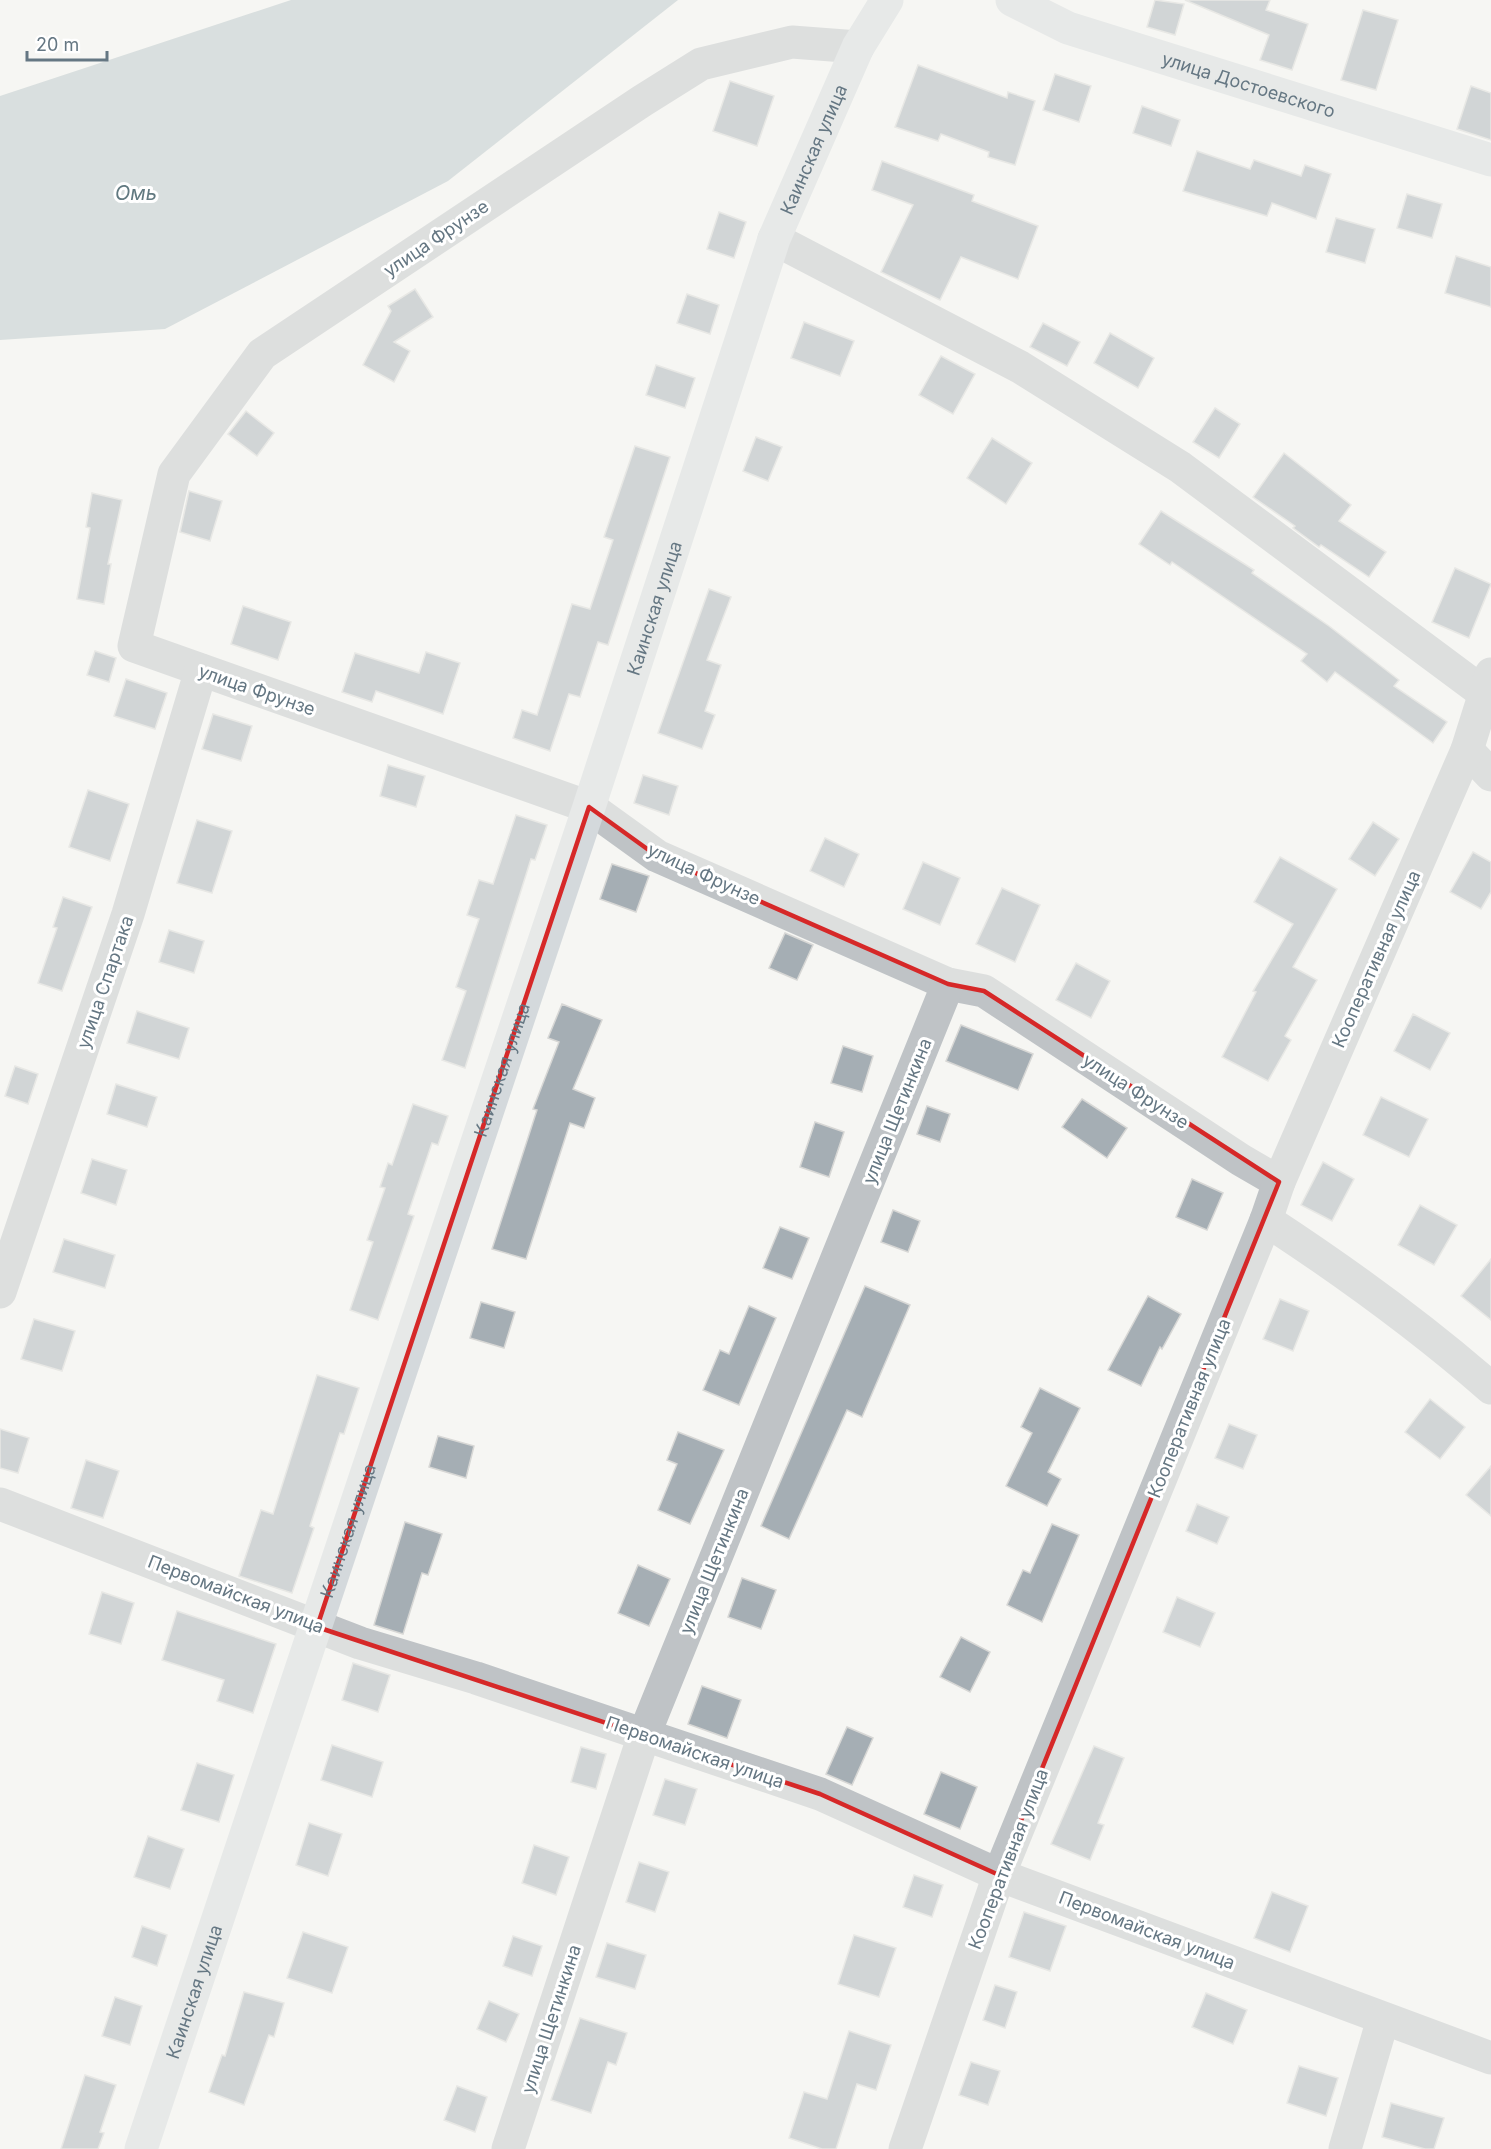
<svg xmlns="http://www.w3.org/2000/svg" width="1491" height="2149" font-family="Inter,sans-serif">
	<rect width="100%" height="100%" fill="#f6f6f3"/>
	<path fill="#b6c3c7" d="M291,0H678L448,181L165,329L0,340V96Z"/>
	<g fill="#a5aeb4" stroke="#d7d7d5" stroke-width="1.5">
		<path d="M1155,0L1184,4L1175,35L1147,27Z"/>
		<path d="M1185,0H1270L1266,10L1308,24L1292,70L1260,60L1269,35Z"/>
		<path d="M1363,10L1398,20L1376,90L1341,80Z"/>
		<path d="M918,65L1007,98L1008,92L1035,101L1015,165L988,157L989,152L941,134L938,141L895,127Z"/>
		<path d="M1055,74L1091,86L1079,122L1043,110Z"/>
		<path d="M730,81L774,96L757,146L713,131Z"/>
		<path d="M1471,86L1491,93V140L1457,129Z"/>
		<path d="M1142,106L1180,120L1171,146L1133,133Z"/>
		<path d="M1197,151L1250,169L1254,160L1301,176L1305,165L1331,174L1316,219L1272,203L1267,216L1183,191Z"/>
		<path d="M882,161L974,195L972,201L1038,226L1018,279L961,257L940,300L881,272L913,205L872,190Z"/>
		<path d="M1407,194L1442,204L1432,238L1397,228Z"/>
		<path d="M719,212L746,222L734,258L707,249Z"/>
		<path d="M1336,218L1375,229L1365,263L1326,252Z"/>
		<path d="M1456,256L1491,267V307L1445,293Z"/>
		<path d="M415,289L433,317L394,342L410,351L394,382L363,365L391,311L388,306Z"/>
		<path d="M687,294L719,305L710,334L677,323Z"/>
		<path d="M804,322L854,341L840,376L791,358Z"/>
		<path d="M1043,323L1080,342L1067,366L1030,347Z"/>
		<path d="M1110,333L1154,358L1138,388L1094,363Z"/>
		<path d="M941,356L975,374L953,414L919,395Z"/>
		<path d="M656,365L695,378L685,408L646,395Z"/>
		<path d="M1215,408L1240,424L1219,458L1193,442Z"/>
		<path d="M246,411L274,433L257,456L228,434Z"/>
		<path d="M756,437L782,447L768,481L743,471Z"/>
		<path d="M992,438L1032,463L1006,504L967,478Z"/>
		<path d="M635,446L670,457L608,645L598,642L580,697L569,694L550,751L513,738L522,710L537,715L572,604L590,609L613,540L604,537Z"/>
		<path d="M1284,453L1351,505L1339,521L1386,552L1369,577L1321,545L1319,547L1293,528L1295,526L1253,497Z"/>
		<path d="M189,491L222,501L210,541L180,532Z"/>
		<path d="M92,493L122,500L108,564H111L104,604L77,599L90,528L86,527Z"/>
		<path d="M1161,511L1254,570L1252,573L1329,626L1399,680L1394,686L1447,722L1433,743L1335,672L1327,682L1301,661L1307,654L1172,562L1170,565L1139,544Z"/>
		<path d="M1455,568L1491,584L1469,638L1432,622Z"/>
		<path d="M709,589L731,597L707,660L721,665L705,711L715,715L702,749L658,733Z"/>
		<path d="M243,606L291,622L278,660L231,644Z"/>
		<path d="M95,651L116,658L109,682L87,675Z"/>
		<path d="M426,652L460,663L443,714L376,691L372,702L342,692L355,653L419,673Z"/>
		<path d="M126,679L167,693L155,729L114,716Z"/>
		<path d="M213,714L252,726L241,761L202,749Z"/>
		<path d="M388,765L425,776L416,807L380,796Z"/>
		<path d="M643,775L678,786L669,815L634,803Z"/>
		<path d="M88,790L129,804L110,861L69,847Z"/>
		<path d="M516,815L547,825L535,860L531,859L465,1068L442,1060L466,991L456,987L479,919L467,915L479,880L493,884Z"/>
		<path d="M197,820L232,831L212,893L177,883Z"/>
		<path d="M1373,822L1399,839L1375,876L1349,859Z"/>
		<path d="M825,838L859,854L844,887L810,871Z"/>
		<path d="M1473,852L1491,862V892L1481,909L1450,892Z"/>
		<path d="M1280,857L1337,889L1293,967L1317,980L1285,1036L1291,1040L1268,1081L1222,1057L1256,992L1253,991L1293,924L1254,902Z"/>
		<path d="M923,862L960,878L940,925L903,909Z"/>
		<path d="M612,864L649,876L636,912L600,899Z"/>
		<path d="M1002,888L1040,905L1015,962L976,944Z"/>
		<path d="M63,897L92,907L62,991L38,983L57,928L53,927Z"/>
		<path d="M169,930L204,941L194,973L159,962Z"/>
		<path d="M785,933L813,945L797,980L769,968Z"/>
		<path d="M1076,963L1110,981L1091,1018L1056,1000Z"/>
		<path d="M562,1004L602,1020L573,1089L595,1098L584,1128L570,1123L526,1259L492,1249L537,1110L533,1109L559,1042L548,1038Z"/>
		<path d="M137,1011L189,1028L179,1059L127,1043Z"/>
		<path d="M1413,1014L1450,1033L1430,1070L1394,1051Z"/>
		<path d="M961,1025L1033,1054L1018,1090L946,1061Z"/>
		<path d="M843,1046L873,1056L862,1092L831,1083Z"/>
		<path d="M15,1066L38,1074L28,1104L5,1096Z"/>
		<path d="M116,1084L157,1097L147,1127L107,1114Z"/>
		<path d="M1381,1097L1428,1119L1409,1157L1363,1135Z"/>
		<path d="M1082,1099L1127,1128L1107,1158L1062,1127Z"/>
		<path d="M413,1104L448,1116L438,1145L432,1143L408,1214L414,1216L378,1320L350,1310L373,1242L367,1240L385,1188L380,1187L388,1163L392,1165Z"/>
		<path d="M927,1106L950,1114L940,1142L917,1134Z"/>
		<path d="M815,1122L844,1132L829,1177L800,1167Z"/>
		<path d="M92,1159L127,1170L116,1205L81,1193Z"/>
		<path d="M1323,1162L1354,1179L1332,1221L1301,1205Z"/>
		<path d="M1192,1179L1223,1193L1207,1230L1176,1217Z"/>
		<path d="M1420,1205L1457,1225L1434,1265L1398,1245Z"/>
		<path d="M893,1210L920,1221L908,1252L881,1242Z"/>
		<path d="M780,1227L809,1238L792,1279L763,1268Z"/>
		<path d="M64,1239L115,1255L105,1288L53,1272Z"/>
		<path d="M1491,1259V1320L1461,1296Z"/>
		<path d="M865,1286L910,1305L862,1417L847,1410L789,1539L761,1526Z"/>
		<path d="M1148,1296L1181,1314L1162,1349L1160,1347L1141,1386L1108,1370Z"/>
		<path d="M1280,1299L1309,1311L1293,1351L1263,1339Z"/>
		<path d="M481,1302L515,1312L504,1348L470,1338Z"/>
		<path d="M749,1306L776,1318L739,1405L703,1390L720,1350L729,1354Z"/>
		<path d="M34,1319L75,1331L62,1371L21,1359Z"/>
		<path d="M317,1375L359,1388L344,1434L340,1433L310,1526L314,1528L292,1593L239,1576L261,1510L273,1514Z"/>
		<path d="M1040,1388L1080,1408L1048,1472L1061,1479L1047,1506L1006,1486L1032,1433L1021,1427Z"/>
		<path d="M1430,1399L1465,1427L1440,1459L1405,1432Z"/>
		<path d="M1229,1424L1257,1435L1243,1469L1215,1458Z"/>
		<path d="M0,1429L29,1438L18,1473L0,1468Z"/>
		<path d="M678,1432L724,1450L690,1524L658,1510L677,1464L667,1460Z"/>
		<path d="M438,1436L474,1446L466,1478L429,1467Z"/>
		<path d="M86,1460L119,1471L103,1518L71,1508Z"/>
		<path d="M1491,1466V1516L1466,1495Z"/>
		<path d="M1197,1504L1229,1517L1217,1544L1186,1531Z"/>
		<path d="M405,1522L442,1534L428,1575L422,1573L403,1634L374,1625Z"/>
		<path d="M1052,1524L1079,1535L1042,1622L1007,1605L1023,1570L1030,1573Z"/>
		<path d="M638,1565L670,1579L649,1626L618,1613Z"/>
		<path d="M742,1578L776,1590L761,1629L728,1617Z"/>
		<path d="M102,1592L134,1603L121,1644L89,1634Z"/>
		<path d="M1177,1597L1215,1613L1200,1647L1163,1632Z"/>
		<path d="M177,1611L276,1644L253,1713L217,1701L224,1680L162,1660Z"/>
		<path d="M961,1637L990,1652L970,1692L940,1677Z"/>
		<path d="M353,1663L390,1675L378,1712L342,1700Z"/>
		<path d="M702,1686L741,1700L727,1738L688,1724Z"/>
		<path d="M847,1727L873,1738L852,1785L826,1774Z"/>
		<path d="M332,1745L383,1762L372,1797L321,1780Z"/>
		<path d="M1094,1746L1124,1758L1098,1823L1104,1825L1090,1860L1051,1844Z"/>
		<path d="M581,1747L606,1754L596,1789L571,1782Z"/>
		<path d="M197,1763L234,1775L219,1822L181,1810Z"/>
		<path d="M941,1772L977,1787L960,1829L924,1814Z"/>
		<path d="M665,1779L697,1789L685,1825L653,1815Z"/>
		<path d="M309,1823L342,1834L328,1876L296,1865Z"/>
		<path d="M148,1836L184,1849L170,1889L134,1877Z"/>
		<path d="M534,1845L569,1857L556,1895L522,1883Z"/>
		<path d="M639,1862L669,1872L655,1912L626,1902Z"/>
		<path d="M914,1875L943,1885L932,1917L903,1907Z"/>
		<path d="M1272,1892L1308,1906L1290,1952L1254,1938Z"/>
		<path d="M1024,1912L1066,1926L1050,1971L1009,1957Z"/>
		<path d="M142,1926L167,1935L157,1966L132,1957Z"/>
		<path d="M303,1932L348,1947L332,1993L287,1978Z"/>
		<path d="M854,1935L896,1948L879,1997L838,1984Z"/>
		<path d="M513,1936L542,1946L532,1976L503,1966Z"/>
		<path d="M607,1943L646,1955L635,1989L596,1977Z"/>
		<path d="M995,1985L1017,1992L1005,2028L983,2020Z"/>
		<path d="M244,1992L284,2003L274,2037L269,2035L244,2105L209,2092L222,2055L225,2056Z"/>
		<path d="M1206,1993L1247,2010L1233,2044L1192,2027Z"/>
		<path d="M115,1997L142,2006L130,2045L102,2036Z"/>
		<path d="M489,2001L519,2014L506,2042L477,2029Z"/>
		<path d="M580,2018L627,2033L616,2065L608,2062L591,2113L551,2100Z"/>
		<path d="M849,2031L891,2045L876,2090L857,2084L836,2149H822L789,2138L804,2092L827,2099Z"/>
		<path d="M971,2062L1000,2071L988,2105L959,2095Z"/>
		<path d="M1299,2066L1338,2078L1326,2116L1287,2103Z"/>
		<path d="M85,2075L116,2085L100,2132L104,2133L98,2149H61Z"/>
		<path d="M457,2086L487,2097L475,2132L444,2120Z"/>
		<path d="M1391,2103L1444,2118L1434,2149H1425L1382,2137Z"/>
	</g>
	<g fill="none" stroke-linecap="round" stroke-linejoin="round">
		<g stroke="#bfc3c6" stroke-width="33">
			<path d="M858,47L792,42L701,64L642,101L262,354L174,474L134,646L589,807L657,856L948,984L984,991L1241,1160L1279,1182"/>
			<path d="M774,239L1020,367L1180,467L1484,693"/>
			<path d="M1467,750L1491,775"/>
			<path d="M1266,1220C1344,1271 1420,1326 1491,1388"/>
			<path d="M0,1292L128,914L201,670"/>
			<path d="M0,1504L360,1643L476,1678L820,1794L999,1875L1491,2058"/>
			<path d="M508,2149L644,1735L948,984"/>
			<path d="M905,2149L999,1875L1266,1220L1279,1182L1467,750L1491,674"/>
			<path d="M1345,2149L1383,2019"/>
		</g>
		<g stroke="#d4d9dc" stroke-width="33">
			<path id="s1" d="M1012,0L1068,28L1491,160"/>
			<path id="s2" d="M141,2149L589,807L774,239L858,47L887,0"/>
		</g>
	</g>
	<path d="M0 0H1491V2149H0ZM589,807L657,856L948,984L984,991L1279,1182L999,1875L820,1794L317,1627Z" fill="#f6f6f3" fill-opacity=".55" fill-rule="evenodd"/>
	<path fill="none" stroke="#d62828" stroke-width="4.5" stroke-linejoin="round" d="M589,807L657,856L948,984L984,991L1279,1182L999,1875L820,1794L317,1627Z"/>
	<g text-anchor="middle" dominant-baseline="central" stroke-width="6" stroke-linejoin="round" paint-order="stroke">
		<g font-size="18" fill="#657783" stroke="#fff">
			<text stroke="none"><textPath href="#s1" startOffset="252">улица Достоевского</textPath></text>
			<text stroke="none"><textPath href="#s2" startOffset="2110">Каинская улица</textPath></text>
			<text transform="translate(436 238) rotate(-34)">улица Фрунзе</text>
			<text stroke="none"><textPath href="#s2" startOffset="1624">Каинская улица</textPath></text>
			<text transform="translate(257 690) rotate(19)">улица Фрунзе</text>
			<text transform="translate(704 874) rotate(25)">улица Фрунзе</text>
			<text transform="translate(1376 959) rotate(-66)">Кооперативная улица</text>
			<text transform="translate(105 982) rotate(-71)">улица Спартака</text>
			<text stroke="none"><textPath href="#s2" startOffset="1138">Каинская улица</textPath></text>
			<text transform="translate(1136 1091) rotate(33)">улица Фрунзе</text>
			<text transform="translate(897 1111) rotate(-68)">улица Щетинкина</text>
			<text transform="translate(1189 1408) rotate(-68)">Кооперативная улица</text>
			<text stroke="none"><textPath href="#s2" startOffset="652">Каинская улица</textPath></text>
			<text transform="translate(714 1561) rotate(-68)">улица Щетинкина</text>
			<text transform="translate(236 1594) rotate(21)">Первомайская улица</text>
			<text transform="translate(695 1752) rotate(19)">Первомайская улица</text>
			<text transform="translate(1008 1859) rotate(-69)">Кооперативная улица</text>
			<text transform="translate(1147 1930) rotate(21)">Первомайская улица</text>
			<text stroke="none"><textPath href="#s2" startOffset="166">Каинская улица</textPath></text>
			<text transform="translate(551 2019) rotate(-72)">улица Щетинкина</text>
		</g>
		<g font-size="20" font-style="italic" fill="#617980" stroke="#fff">
			<text x="136" y="193">Омь</text>
		</g>
	</g>
	<path d="M27 51v9h80v-9" fill="none" stroke="#657783" stroke-width="3"/>
	<text x="36" y="51" font-size="18" fill="#657783" stroke="#ffffff" stroke-width="4.5" paint-order="stroke">20 m</text>
</svg>
